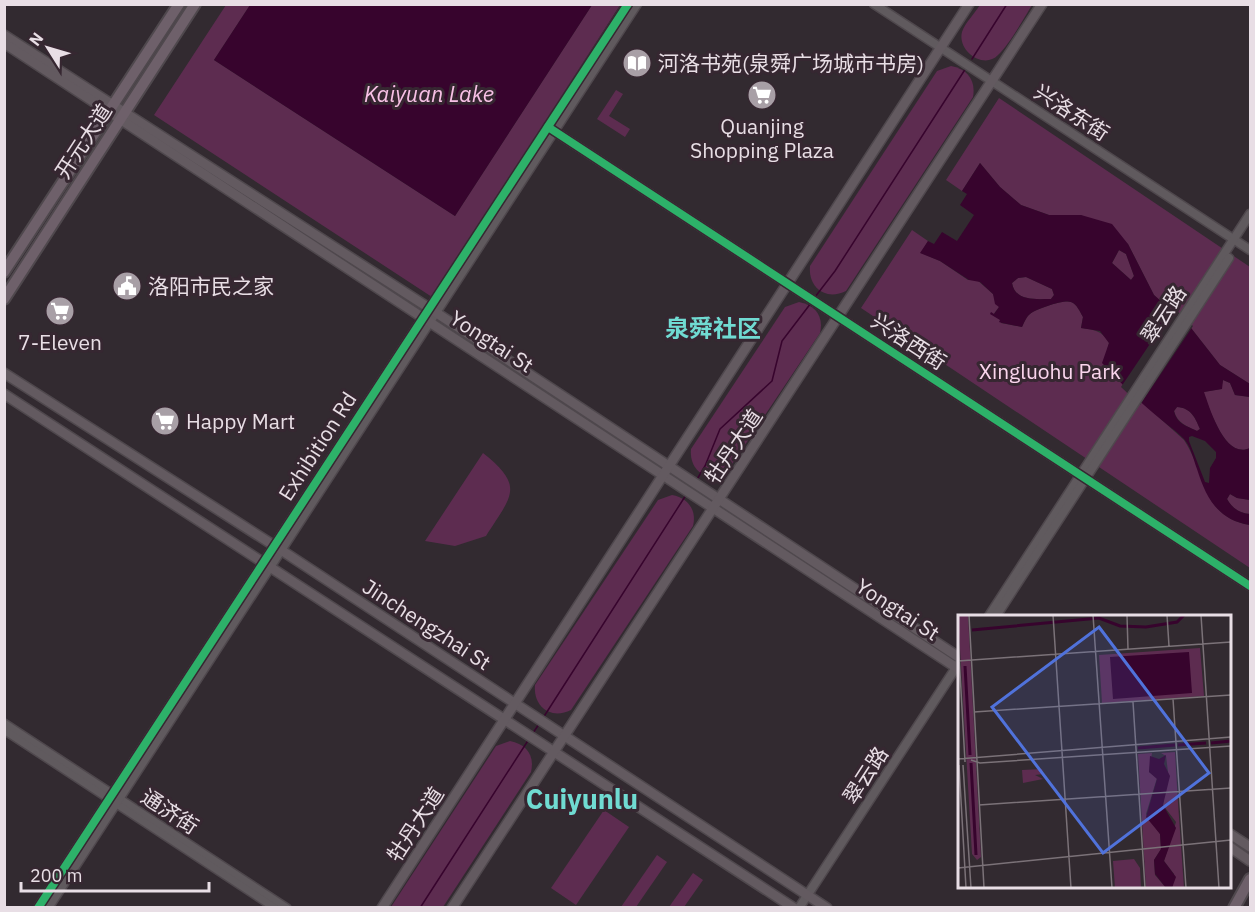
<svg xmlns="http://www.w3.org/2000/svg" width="1255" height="912" font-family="'IBM Plex Sans','Noto Sans SC',sans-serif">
	<rect width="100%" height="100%" fill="#322a30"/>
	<g fill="#5d2c50">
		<path d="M226,5H250L214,60L455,216L592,5H620L432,297L154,115Z"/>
		<path d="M980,5H1032C1024,18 1009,45 998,55C984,70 957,51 962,32C965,23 975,13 980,5Z"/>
		<path d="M951,66C968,69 976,81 973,97L846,291C826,301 808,288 810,266L937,71Z"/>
		<path d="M616,90L623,94L609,116L630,129L625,137L597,119Z"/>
		<path d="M999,98L1250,267V384L1220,365L1191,328L1154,295L1128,244L1081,215H1049L1021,205L1000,187L980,163L962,191L946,180Z"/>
		<path d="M912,230L928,241L921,253L940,261L968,280H977L993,294L999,307L993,315L1001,320V323L1022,327C1024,323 1026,317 1030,314C1035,309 1065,299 1071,302C1077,304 1080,312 1083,317L1081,328C1094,330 1102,330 1109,343L1107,350L1123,385L1184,440C1206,473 1201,517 1250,525V568L861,308Z"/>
		<path d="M1119,250L1126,254L1134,276L1131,280L1112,263Z"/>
		<path d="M1026,277L1052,289L1054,295L1051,299C1037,299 1015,302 1012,283L1018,278Z"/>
		<path d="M799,302C815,305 824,316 820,333L726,473C706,483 689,470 691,449L785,307Z"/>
		<path d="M1223,380L1230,383L1235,395L1250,397V448C1225,460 1210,409 1203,392L1221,389Z"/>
		<path d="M1177,407C1191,408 1195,417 1200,429L1197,431C1187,426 1177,423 1174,411Z"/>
		<path d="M483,453C526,487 511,496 486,536L455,546L425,541Z"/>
		<path d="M1230,494L1237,498L1250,500V514C1240,514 1231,507 1227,499Z"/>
		<path d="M672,495C688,498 697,510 693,526L571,710C551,720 533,707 535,685L658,500Z"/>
		<path d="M510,741C526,744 535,755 531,772L443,907H391L496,746Z"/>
		<path d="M604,810L629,827L576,905L551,888Z"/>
		<path d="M657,855L667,862L636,907H621Z"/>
		<path d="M693,873L703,880L684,907H669Z"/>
	</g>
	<g fill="#37042d" fill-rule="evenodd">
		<path d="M250,5V4L592,5L455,216L214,60Z"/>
		<path d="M980,163L1000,187L1021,205L1049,215H1081L1112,224L1128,244L1154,295L1191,328L1220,365L1250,384V397L1235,395L1230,383L1223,380L1222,389L1204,392C1210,409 1225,460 1250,448V500L1237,498L1230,494L1227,499C1231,507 1240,514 1250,514V525C1218,520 1206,498 1197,469C1193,458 1191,447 1184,439C1174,429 1162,421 1152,412C1134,397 1118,380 1102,363L1109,343L1100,331L1081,328L1083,317C1080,312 1077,304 1071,302C1065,299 1035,309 1030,314C1026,317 1024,323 1022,327L1002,323L999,322L1000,320L990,314L991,312L994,314L999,307L995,304L993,294L980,282L969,280L940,261L920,253L928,241L934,244L942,232L957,241L974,215L960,205L967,194L962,191ZM1119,250L1126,254L1134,276L1131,280L1112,263ZM1026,277L1052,289L1054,295L1051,299C1037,299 1015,302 1012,283L1018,278ZM1177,407C1191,408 1195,417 1200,429L1197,431C1187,426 1177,424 1174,411ZM1192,436L1205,441L1216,452V458L1210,468L1209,483L1205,482L1189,441V437Z"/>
	</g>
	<path fill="#322a30" d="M1174,308L1193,326L1140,405L1121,387Z"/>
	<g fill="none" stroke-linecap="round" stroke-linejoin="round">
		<g stroke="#37042d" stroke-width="1.5">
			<path d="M972,59L1007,4"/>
			<path d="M815,297L835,271L966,68"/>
			<path d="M696,481L705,466L720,429L772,381L782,341L811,303"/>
			<path d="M543,718L686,495"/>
			<path d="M533,733L539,724"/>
			<path d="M420,908L529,739"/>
		</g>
		<g stroke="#4f484d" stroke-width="10">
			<g id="minor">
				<path d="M4,723L287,908"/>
				<path d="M4,730L275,908"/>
			</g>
		</g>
		<g stroke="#4f484d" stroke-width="11">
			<g id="tertiary">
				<path d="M874,4L1250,250"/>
				<path d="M551,129L1250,586"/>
				<path d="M989,616L1250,214"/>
				<path d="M996,616L1229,258"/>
				<path d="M38,908L628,4"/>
				<path d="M48,908L637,4"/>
				<path d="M799,908L959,663"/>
			</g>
		</g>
		<g stroke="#4f484d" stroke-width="12">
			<g id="secondary">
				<path d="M4,35L429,308L960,658"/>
				<path d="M4,43L960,670"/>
				<path d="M4,373L281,550L827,908"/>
				<path d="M4,394L794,908"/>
				<path d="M1230,834L1250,847"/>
				<path d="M1230,847L1250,861"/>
				<path d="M382,908L969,4"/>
				<path d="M452,908L1042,4"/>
			</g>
		</g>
		<g stroke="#4f484d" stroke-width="14">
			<g id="primary">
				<path d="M4,272L179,4"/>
				<path d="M4,299L195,4"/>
				<path d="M1234,908L1250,879"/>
			</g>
		</g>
		<use href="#minor" stroke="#605a5e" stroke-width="7"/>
		<use href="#tertiary" stroke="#605a5e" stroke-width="8"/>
		<use href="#secondary" stroke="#635a60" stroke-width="9"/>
		<use href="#primary" stroke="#6e606a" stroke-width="10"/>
		<g stroke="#362731" stroke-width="11">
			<g id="cycleway">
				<path d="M548,127L1250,586"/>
				<path d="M38,908L628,4"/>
			</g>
		</g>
		<use href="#cycleway" stroke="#2db169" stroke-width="8"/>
	</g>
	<defs>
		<g id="library-disc" transform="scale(1.5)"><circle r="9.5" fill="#a89fa6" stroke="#362731"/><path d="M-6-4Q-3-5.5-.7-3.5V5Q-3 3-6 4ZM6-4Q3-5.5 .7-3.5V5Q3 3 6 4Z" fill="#fff"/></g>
		<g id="supermarket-disc" transform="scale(1.5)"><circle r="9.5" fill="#a89fa6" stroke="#362731"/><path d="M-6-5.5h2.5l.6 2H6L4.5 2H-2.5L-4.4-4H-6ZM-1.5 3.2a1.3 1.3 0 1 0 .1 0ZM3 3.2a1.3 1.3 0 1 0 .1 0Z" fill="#fff"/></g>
		<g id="civic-disc" transform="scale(1.5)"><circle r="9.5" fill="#a89fa6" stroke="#362731"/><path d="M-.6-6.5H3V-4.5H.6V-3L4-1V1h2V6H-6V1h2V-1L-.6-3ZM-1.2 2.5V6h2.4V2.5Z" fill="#fff"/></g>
	</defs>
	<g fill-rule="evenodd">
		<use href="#library-disc" x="637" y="63"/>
		<use href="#supermarket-disc" x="762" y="95"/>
		<use href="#civic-disc" x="127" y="286"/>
		<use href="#supermarket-disc" x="60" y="311"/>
		<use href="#supermarket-disc" x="165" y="421"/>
	</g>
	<g text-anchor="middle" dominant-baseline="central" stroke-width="6" stroke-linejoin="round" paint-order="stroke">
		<g font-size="21" fill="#e8dee5" stroke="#362731" text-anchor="start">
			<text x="658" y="63">河洛书苑(泉舜广场城市书房)</text>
			<text x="762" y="126" text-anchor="middle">Quanjing<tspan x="762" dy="24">Shopping Plaza</tspan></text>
			<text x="148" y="286">洛阳市民之家</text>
			<text x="60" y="342" text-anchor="middle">7-Eleven</text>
			<text x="186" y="421">Happy Mart</text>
		</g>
		<g font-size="21" fill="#e8dee5" stroke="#362731">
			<text transform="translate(1072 112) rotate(33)">兴洛东街</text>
			<text transform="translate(83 141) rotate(-57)">开元大道</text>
			<text transform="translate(1163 314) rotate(-57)">翠云路</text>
			<text transform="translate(492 341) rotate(33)">Yongtai St</text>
			<text transform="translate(909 341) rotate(33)">兴洛西街</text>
			<text transform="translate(317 446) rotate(-57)">Exhibition Rd</text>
			<text transform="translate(733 446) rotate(-56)">牡丹大道</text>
			<text transform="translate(898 609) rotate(33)">Yongtai St</text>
			<text transform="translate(427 624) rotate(33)">Jinchengzhai St</text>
			<text transform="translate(865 775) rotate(-57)">翠云路</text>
			<text transform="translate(170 811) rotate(33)">通济街</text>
			<text transform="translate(415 824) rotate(-57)">牡丹大道</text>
		</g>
		<g font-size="21" fill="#fad5ed" stroke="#362731">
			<text x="1050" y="371">Xingluohu Park</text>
		</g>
		<g font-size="22" font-style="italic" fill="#f8c1e6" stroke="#362731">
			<text x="429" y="93">Kaiyuan Lake</text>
		</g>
		<g font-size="24" font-weight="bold" fill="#70dbd2" stroke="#362731">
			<text x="713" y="328">泉舜社区</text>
		</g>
		<g font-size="27" font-weight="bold" fill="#70dbd2" stroke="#362731">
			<text x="582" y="798">Cuiyunlu</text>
		</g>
	</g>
	<g transform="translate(958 615)">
		<rect width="273" height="273" fill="#322a30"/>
		<path d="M0,0H10L23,242L19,245L14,239ZM242,33L246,81L144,88L141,40ZM217,137L220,188L226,273H214L216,259L206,246L218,207L205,190L210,157L208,141L203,138ZM194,138L191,157L199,163L188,199L202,219L203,234L196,245L197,260L208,273H188L180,139ZM84,154L85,159L77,160L85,164L65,168L64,155ZM176,244L182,253L183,273H157L155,246Z" fill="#5d2c50"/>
		<path d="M231,37L234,78L155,84L152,42ZM208,140L206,149L212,161L205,190L218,213L206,246L218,262L214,273H208L197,259L196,245L203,234L202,219L188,202L199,164L191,157L192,141L201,144Z" fill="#37042d"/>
		<path fill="none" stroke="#37042d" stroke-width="3" d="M14,15L141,3L162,11L188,12L219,7L226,0M7,51L12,140M253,128L273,126M220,130L248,128M180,133L217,130M13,148L18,240"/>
		<path fill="none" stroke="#7b7278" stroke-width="1.5" d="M11,0L26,273M95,0L113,273M135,0L154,273M169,0L170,34M209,0L211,31M243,0L261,273M0,22L7,147M0,46L273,27M215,84L228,273M175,87L187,273M16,97L273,80M0,144L273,122M13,145L22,148L273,131M1,150L8,273M5,150L13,273M21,190L273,173M0,253L273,225"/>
		<path fill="#5072db" fill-opacity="0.15" stroke="#5072db" stroke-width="3" d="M141,12L251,158L145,238L34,92Z"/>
		<rect width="273" height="273" fill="none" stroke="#e8dee5" stroke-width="3"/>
	</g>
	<rect width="1255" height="912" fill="none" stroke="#e8dee5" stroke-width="12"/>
	<g transform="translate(48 48) rotate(307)" stroke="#362731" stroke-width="4.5" paint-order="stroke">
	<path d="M0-4.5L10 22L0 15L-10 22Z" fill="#e8dee5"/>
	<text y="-9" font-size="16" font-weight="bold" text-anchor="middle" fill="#e8dee5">N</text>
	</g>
	<path d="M21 882v9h188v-9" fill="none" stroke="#e8dee5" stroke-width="3"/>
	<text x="30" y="882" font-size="18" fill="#e8dee5" stroke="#362731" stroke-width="4.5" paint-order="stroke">200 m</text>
</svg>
